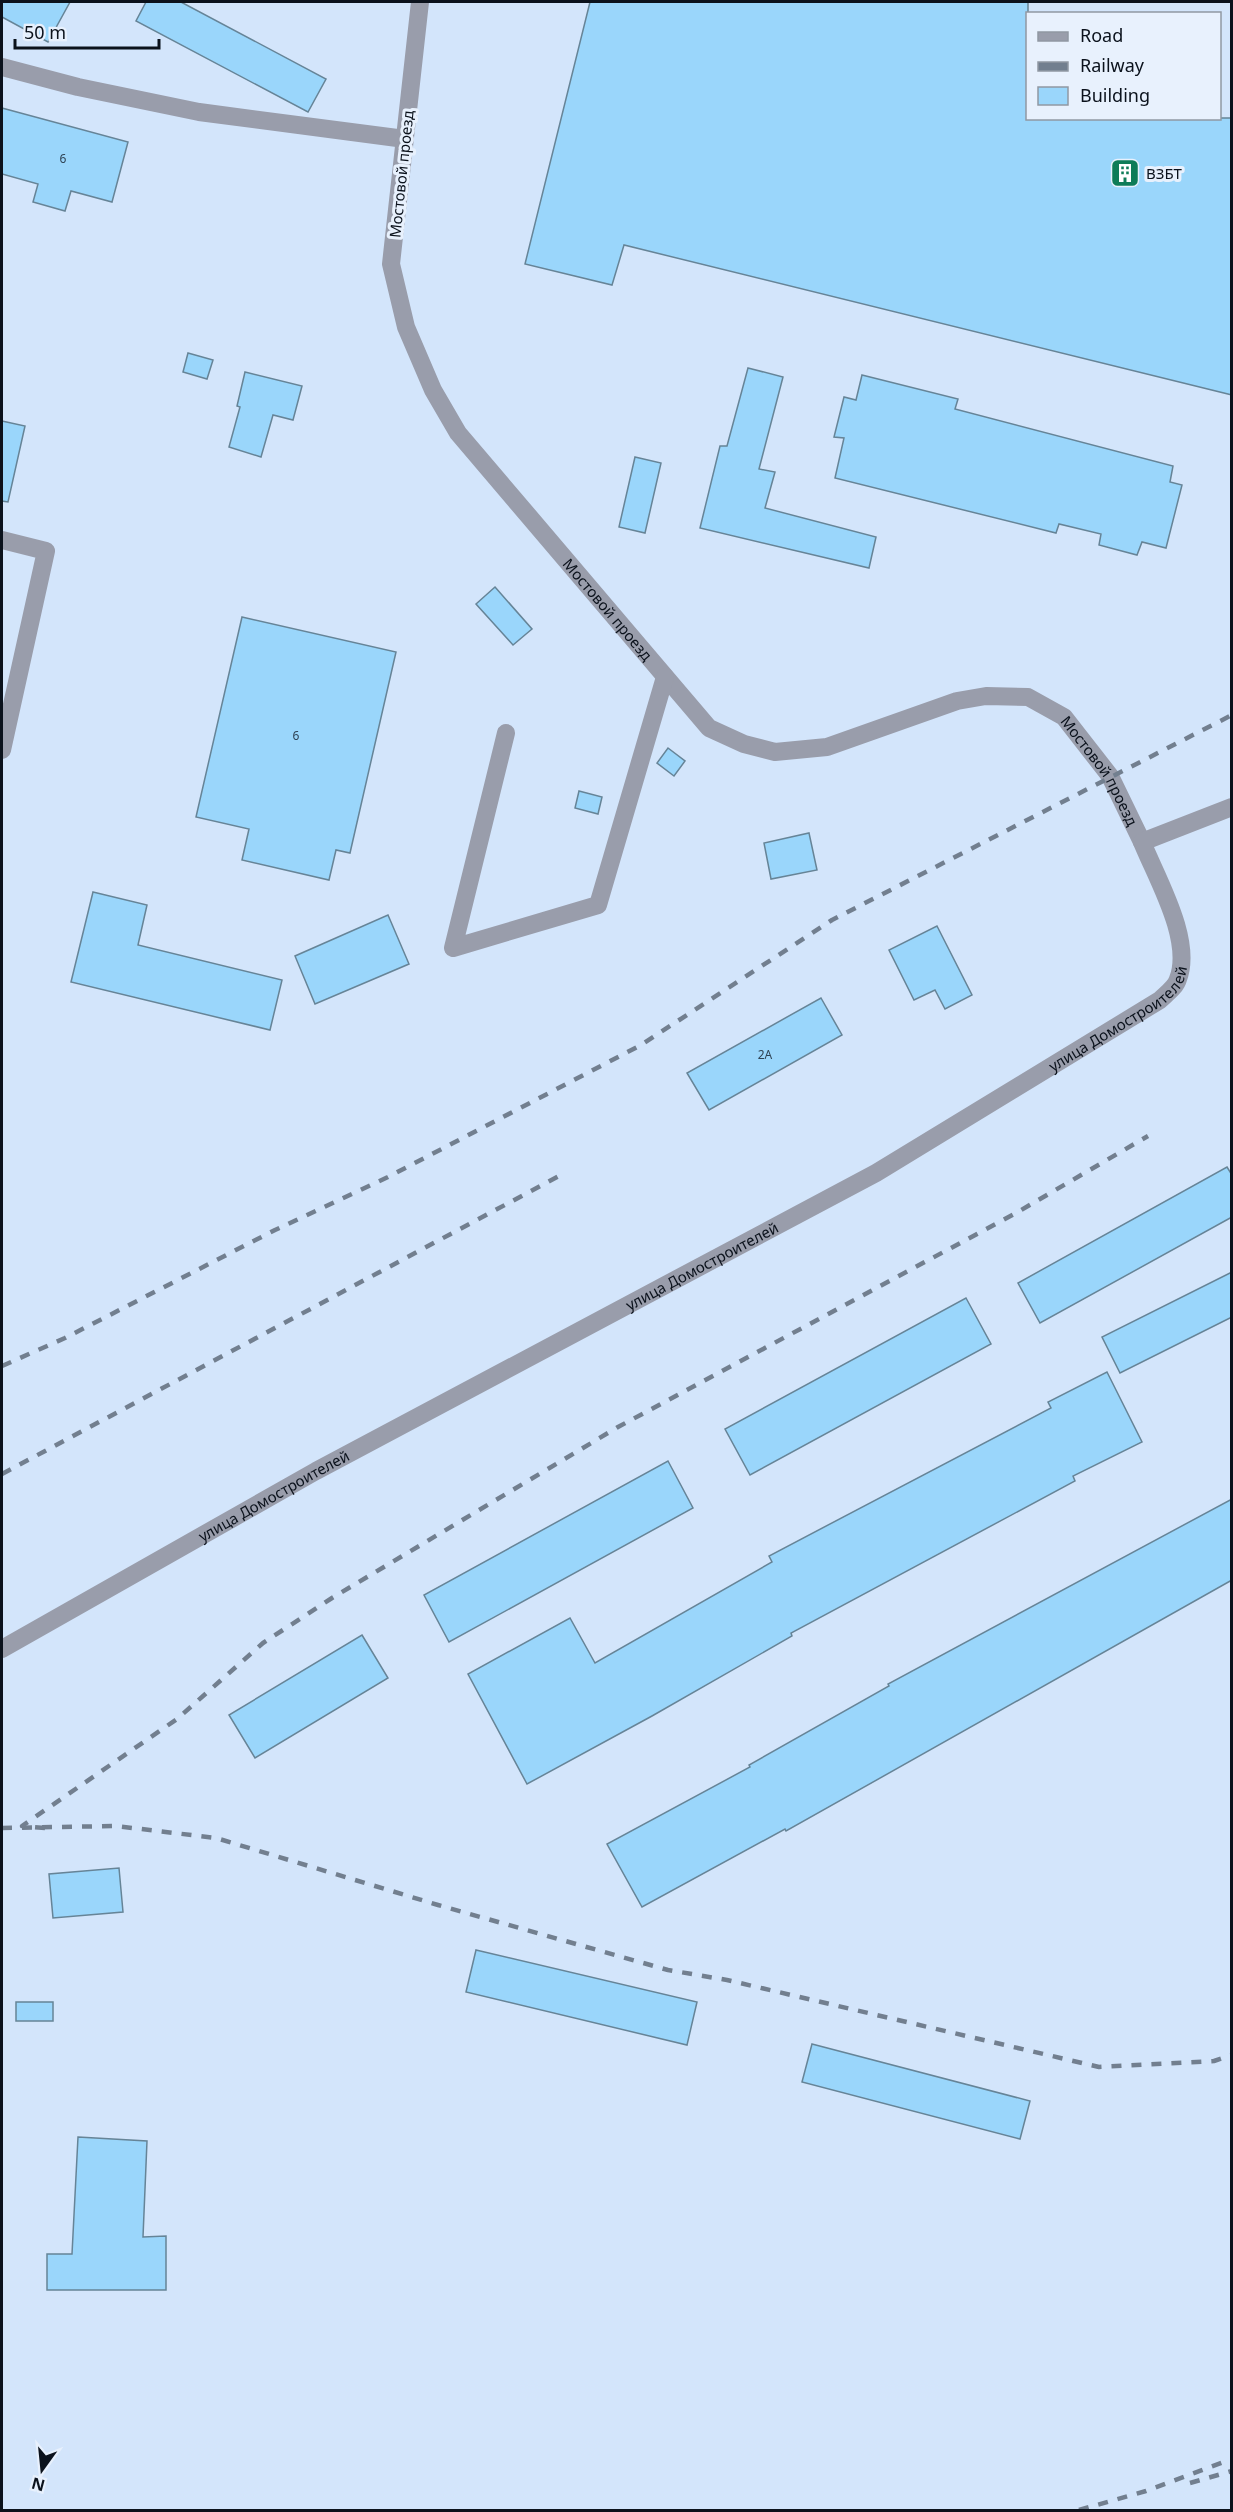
<svg xmlns="http://www.w3.org/2000/svg" width="1233" height="2512" font-family="'Noto Sans',sans-serif">
	<rect width="100%" height="100%" fill="#d3e5fb"/>
	<g fill="#9ad6fb" stroke="#668497" stroke-width="1.5">
		<path d="M2,2H70L48,42L2,17Z"/>
		<path d="M146,2H181L326,79L308,112L136,21Z"/>
		<path d="M590,2H1028V118H1232V395L624,245L612,285L525,264Z"/>
		<path d="M2,108L128,142L112,202L71,191L65,211L33,202L38,184L2,174Z"/>
		<path d="M188,353L213,360L207,379L183,372Z"/>
		<path d="M748,368L783,377L759,469L775,472L765,508L876,537L869,568L700,528L720,446H727Z"/>
		<path d="M245,372L302,386L293,420L273,415L261,457L229,447L240,407L237,406Z"/>
		<path d="M862,375L958,399L955,409L1173,466L1170,482L1182,485L1166,548L1142,542L1137,555L1099,545L1101,534L1059,524L1056,533L835,478L844,438L834,437L844,397L856,400Z"/>
		<path d="M2,421L25,426L8,502L2,501Z"/>
		<path d="M635,457L661,463L645,533L619,527Z"/>
		<path d="M495,587L532,629L513,645L476,604Z"/>
		<path d="M242,617L396,652L350,853L336,850L329,880L242,860L249,829L196,817Z"/>
		<path d="M668,748L685,761L674,776L657,763Z"/>
		<path d="M579,791L602,797L598,814L575,808Z"/>
		<path d="M809,833L817,870L771,879L764,843Z"/>
		<path d="M93,892L147,905L138,945L282,980L270,1030L71,982Z"/>
		<path d="M388,915L409,964L315,1004L295,956Z"/>
		<path d="M937,926L972,995L945,1009L935,990L914,1000L889,950Z"/>
		<path d="M821,998L842,1035L709,1110L687,1073Z"/>
		<path d="M1227,1167L1232,1175V1217L1040,1323L1018,1283Z"/>
		<path d="M1232,1272V1317L1120,1373L1102,1337Z"/>
		<path d="M966,1298L991,1344L750,1475L725,1429Z"/>
		<path d="M1107,1372L1142,1442L1073,1476L1075,1481L791,1633L792,1636L652,1716L527,1784L468,1674L570,1618L595,1663L772,1562L769,1556L1051,1408L1048,1402Z"/>
		<path d="M668,1461L693,1508L449,1642L424,1595Z"/>
		<path d="M1232,1499V1580L786,1831L785,1829L642,1907L607,1844L750,1767L749,1765L889,1686L888,1684Z"/>
		<path d="M362,1635L388,1678L255,1758L229,1715Z"/>
		<path d="M119,1868L123,1912L53,1918L49,1874Z"/>
		<path d="M476,1950L697,2002L687,2045L466,1992Z"/>
		<rect x="16" y="2002" width="37" height="19"/>
		<path d="M812,2044L1030,2101L1020,2139L802,2082Z"/>
		<path d="M78,2137L147,2141L143,2237L166,2236V2290H47V2254H72Z"/>
	</g>
	<g fill="none" stroke-linecap="round" stroke-linejoin="round">
		<g stroke="#999dab" stroke-width="18">
			<path id="s1" d="M420,2L391,264L406,327L433,390L458,433L646,654L709,728L744,744L775,752L827,747L957,701L986,696L1028,697L1064,717L1110,776L1142,842"/>
			<path d="M2,67L78,87L199,112L405,139"/>
			<path d="M2,540L46,551L2,750"/>
			<path d="M506,733L453,948L598,905L665,677"/>
			<path id="s2" d="M2,1649L316,1471L876,1173L1160,1000C1166,994 1176,987 1178,979C1193,940 1157,879 1142,842L1232,807"/>
		</g>
		<g stroke="#727f8f" stroke-width="4.5" stroke-dasharray="10 10" stroke-linecap="butt">
			<path d="M2,1366L65,1338L275,1230L388,1177L641,1045L832,920L1232,715"/>
			<path d="M2,1474L559,1176"/>
			<path d="M2,1828L116,1826L216,1838L438,1905L668,1970L727,1980L1099,2067L1214,2061L1232,2055"/>
			<path d="M45,1828L22,1826L177,1719L263,1643L332,1598L618,1427L1016,1213L1148,1136"/>
			<path d="M1190,2483L1232,2471"/>
			<path d="M1079,2510L1146,2491L1232,2459"/>
		</g>
	</g>
	<defs>
		<g id="building-square" transform="scale(1.5)"><rect x="-9" y="-9" width="18" height="18" rx="4" fill="#0e7c58" stroke="#e8f1fd"/><path d="M-4-6H4V6H1V3H-1V6H-4ZM-2.5-4.3h1.7v1.8h-1.7ZM.8-4.3h1.7v1.8H.8ZM-2.5-1h1.7V.8h-1.7ZM.8-1h1.7V.8H.8Z" fill="#fff"/></g>
	</defs>
	<g fill-rule="evenodd">
		<use href="#building-square" x="1125" y="173"/>
	</g>
	<g text-anchor="middle" dominant-baseline="central" stroke-width="6" stroke-linejoin="round" paint-order="stroke">
		<g font-size="12" fill="#2f4354">
			<text x="63" y="158">6</text>
			<text x="296" y="735">6</text>
			<text x="765" y="1054">2А</text>
		</g>
		<g font-size="15" fill="#0b121c" stroke="#e8f1fd" text-anchor="start">
			<text x="1146" y="173">ВЗБТ</text>
		</g>
		<g font-size="15" fill="#0b121c" stroke="#e8f1fd">
			<text transform="translate(401 174) rotate(-84)">Мостовой проезд</text>
			<text stroke="none"><textPath href="#s1" startOffset="678">Мостовой проезд</textPath></text>
			<text stroke="none"><textPath href="#s1" startOffset="1272">Мостовой проезд</textPath></text>
			<text stroke="none"><textPath href="#s2" startOffset="1284">улица Домостроителей</textPath></text>
			<text stroke="none"><textPath href="#s2" startOffset="798">улица Домостроителей</textPath></text>
			<text stroke="none"><textPath href="#s2" startOffset="312">улица Домостроителей</textPath></text>
		</g>
	</g>
	<rect width="1233" height="2512" fill="none" stroke="#0b121c" stroke-width="6"/>
	<rect x="1026" y="12" width="195" height="108" fill="#e8f1fd" stroke="#9098a3" stroke-width="1.5"/>
	<rect x="1038" y="32" width="30" height="9" fill="#999dab" stroke="#9098a3" stroke-width="1.5"/>
	<text x="1080" y="42" font-size="18" fill="#0b121c">Road</text>
	<rect x="1038" y="62" width="30" height="9" fill="#727f8f" stroke="#9098a3" stroke-width="1.5"/>
	<text x="1080" y="72" font-size="18" fill="#0b121c">Railway</text>
	<rect x="1038" y="87" width="30" height="18" fill="#9ad6fb" stroke="#9098a3" stroke-width="1.5"/>
	<text x="1080" y="102" font-size="18" fill="#0b121c">Building</text>
	<g transform="translate(42 2470) rotate(195)" stroke="#e8f1fd" stroke-width="4.5" paint-order="stroke">
	<path d="M0-4.5L10 22L0 15L-10 22Z" fill="#0b121c"/>
	<text y="-9" font-size="16" font-weight="bold" text-anchor="middle" fill="#0b121c">N</text>
	</g>
	<path d="M15 39v9h144v-9" fill="none" stroke="#0b121c" stroke-width="3"/>
	<text x="24" y="39" font-size="18" fill="#0b121c" stroke="#e8f1fd" stroke-width="4.5" paint-order="stroke">50 m</text>
</svg>
